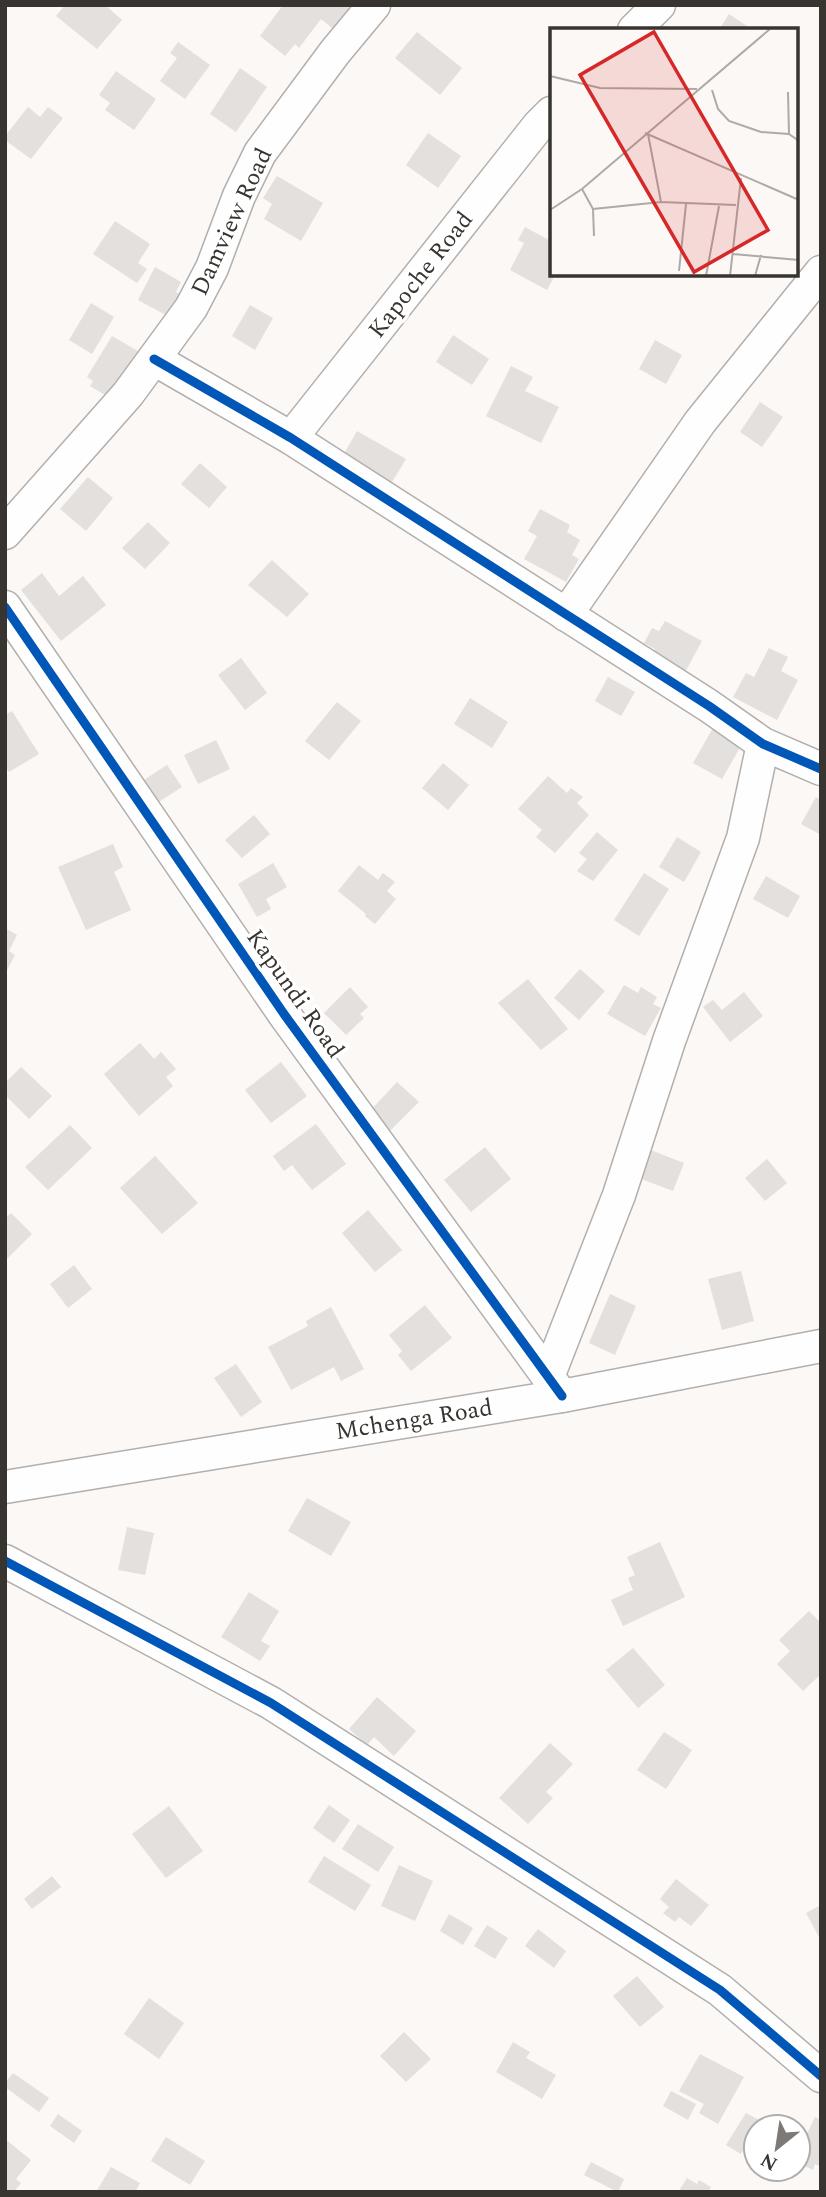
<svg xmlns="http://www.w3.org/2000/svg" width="826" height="2197" font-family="Spectral,serif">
	<rect width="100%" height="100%" fill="#fbf8f5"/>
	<g fill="#e4e0dd">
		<path d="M65,5H105L122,20L97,49L56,16Z"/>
		<path d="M283,5H345L352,10L336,31L321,19L299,48L295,44L285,56L260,36Z"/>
		<path d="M729,14L753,30H719Z"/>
		<path d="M417,32L462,68L440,95L395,58Z"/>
		<path d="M178,42L210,65L185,99L160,81L177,58L170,53Z"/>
		<path d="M240,68L267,87L236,132L210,114Z"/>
		<path d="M116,71L156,99L134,130L105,110L110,103L99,95Z"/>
		<path d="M28,107L40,117L48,107L63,118L31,159L5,140V136Z"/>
		<path d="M428,133L461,156L438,188L406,165Z"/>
		<path d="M277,176L323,203L301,241L264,219L272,204L263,198Z"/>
		<path d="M115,221L150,244L138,263L147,269L137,283L93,254Z"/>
		<path d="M525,227L551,241V275H555L547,290L510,270L524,243L518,240Z"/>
		<path d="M155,267L181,282L176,292L185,297L173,319L138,300Z"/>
		<path d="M91,303L114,317L92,354L69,340Z"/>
		<path d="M250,305L273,318L255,350L232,336Z"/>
		<path d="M453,335L489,359L472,385L436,362Z"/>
		<path d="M112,336L141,353L113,400L90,386L93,381L87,377Z"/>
		<path d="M655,340L682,355L666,384L639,369Z"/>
		<path d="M511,366L533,377L525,391L559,407L541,443L486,416Z"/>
		<path d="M760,402L783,417L762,447L740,432Z"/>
		<path d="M357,431L406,459L389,487L341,459Z"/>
		<path d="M200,463L227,487L209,508L181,484Z"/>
		<path d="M88,477L113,498L86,531L60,509Z"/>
		<path d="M540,509L570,525L567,532L580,540L572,555L579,559L566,582L524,559L537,536L528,531Z"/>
		<path d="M148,522L170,543L145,569L122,548Z"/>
		<path d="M272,560L309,594L287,617L248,585Z"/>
		<path d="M42,573L59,596L83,576L106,605L61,641L21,590Z"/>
		<path d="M665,621L702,641L682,678L649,660L655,649L644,643L652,628L659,631Z"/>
		<path d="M769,648L788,657L781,671L798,680L777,720L733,697L746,673L754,677Z"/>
		<path d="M241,658L267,693L245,710L218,675Z"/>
		<path d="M608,677L635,692L621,716L595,701Z"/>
		<path d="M470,698L508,722L492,748L454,724Z"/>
		<path d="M337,702L361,721L329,760L305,741Z"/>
		<path d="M12,711L39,754L9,772L5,766V715Z"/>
		<path d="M713,728L742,744L722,779L693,763Z"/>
		<path d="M216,740L230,769L198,784L184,755Z"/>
		<path d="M443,763L469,785L448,810L422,788Z"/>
		<path d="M167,765L182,787L154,805L139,783Z"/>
		<path d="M548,776L567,793L571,788L583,797L577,803L589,815L555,853L536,837L542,830L518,809Z"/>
		<path d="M816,797L821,800V835L801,824Z"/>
		<path d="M254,815L270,834L242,858L225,840Z"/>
		<path d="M597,832L618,850L593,881L577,871L587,859L579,853Z"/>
		<path d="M677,837L701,852L684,882L659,867Z"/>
		<path d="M113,844L123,867L114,872L131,910L86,930L58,867Z"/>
		<path d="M273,863L287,887L266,899L271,909L257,917L238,884Z"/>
		<path d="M359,865L378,880L383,873L395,882L387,891L396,899L375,924L365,916L366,914L338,891Z"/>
		<path d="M644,873L669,889L639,936L614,920Z"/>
		<path d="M766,876L800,896L788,918L753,899Z"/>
		<path d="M5,928L17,935L9,951L15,955L7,970Z"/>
		<path d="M580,969L605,991L579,1020L554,998Z"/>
		<path d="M528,979L568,1029L541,1050L498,1003Z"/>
		<path d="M624,985L638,993L641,987L657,997L653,1004L661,1008L645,1036L607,1014Z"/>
		<path d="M350,987L368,1007L360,1014L364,1018L346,1035L324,1013Z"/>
		<path d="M744,992L763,1016L730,1042L703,1007L713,1000L722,1010Z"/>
		<path d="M140,1043L154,1059L161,1052L176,1069L166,1077L173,1086L139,1116L104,1074Z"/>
		<path d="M281,1062L307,1096L271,1123L245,1090Z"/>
		<path d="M21,1067L52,1096L29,1119L5,1095V1083Z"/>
		<path d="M397,1082L419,1102L390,1131L369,1112Z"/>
		<path d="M316,1124L346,1164L312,1190L292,1165L284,1171L273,1156Z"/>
		<path d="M70,1125L92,1148L48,1190L25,1167Z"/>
		<path d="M485,1147L511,1179L471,1212L444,1180Z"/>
		<path d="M648,1149L684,1163L673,1191L636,1177Z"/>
		<path d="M155,1156L198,1203L162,1234L120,1188Z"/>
		<path d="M767,1159L787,1183L765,1201L745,1178Z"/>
		<path d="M368,1210L402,1250L375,1272L342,1233Z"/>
		<path d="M11,1213L32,1234L8,1258L5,1256V1219Z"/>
		<path d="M74,1265L92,1289L68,1308L50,1284Z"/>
		<path d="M741,1271L754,1321L722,1330L708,1279Z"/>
		<path d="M610,1294L636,1306L615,1355L589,1343Z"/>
		<path d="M425,1305L452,1338L411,1371L398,1355L402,1351L389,1335Z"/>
		<path d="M331,1307L364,1369L341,1381L334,1367L291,1390L268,1347L308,1326L306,1321Z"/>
		<path d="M236,1364L262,1402L241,1417L214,1378Z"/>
		<path d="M307,1498L351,1522L331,1556L288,1531Z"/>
		<path d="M127,1527L154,1533L145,1575L118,1570Z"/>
		<path d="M660,1542L685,1597L623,1626L611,1600L633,1590L628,1578L635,1575L627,1557Z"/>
		<path d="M249,1592L279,1611L261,1641L270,1646L260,1661L221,1637Z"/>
		<path d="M809,1611L821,1623V1674L803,1691L777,1664L790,1651L779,1640Z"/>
		<path d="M633,1648L665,1685L638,1708L606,1670Z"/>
		<path d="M377,1697L416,1731L394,1756L374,1737L367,1745L349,1729Z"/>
		<path d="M664,1732L692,1750L666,1789L637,1770Z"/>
		<path d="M550,1743L573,1764L546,1792L553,1798L528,1824L499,1798Z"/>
		<path d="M329,1805L350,1820L334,1843L313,1828Z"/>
		<path d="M169,1806L203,1851L166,1878L132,1834Z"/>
		<path d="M358,1824L394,1847L378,1872L342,1849Z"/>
		<path d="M324,1856L371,1885L355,1911L308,1882Z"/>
		<path d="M399,1865L433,1881L415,1921L381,1906Z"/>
		<path d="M52,1876L61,1887L32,1909L24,1899Z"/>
		<path d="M676,1879L709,1905L691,1926L679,1917L675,1922L663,1913L669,1907L660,1899Z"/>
		<path d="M821,1905V1941L806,1913Z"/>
		<path d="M449,1914L473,1928L463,1945L440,1931Z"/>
		<path d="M487,1925L508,1938L495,1959L474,1946Z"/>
		<path d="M538,1929L566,1951L554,1968L525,1946Z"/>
		<path d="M637,1976L664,2007L640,2027L613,1996Z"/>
		<path d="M149,1998L184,2023L159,2059L124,2034Z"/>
		<path d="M404,2032L431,2059L406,2082L380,2056Z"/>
		<path d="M513,2042L530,2052L526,2058L556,2075L542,2099L496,2072Z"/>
		<path d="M700,2054L744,2077L718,2124L699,2113L704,2104L679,2091Z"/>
		<path d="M13,2073L49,2098L39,2112L5,2087V2083Z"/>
		<path d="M671,2091L696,2104L688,2120L663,2106Z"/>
		<path d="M746,2113L761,2121L741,2154L726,2145Z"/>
		<path d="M58,2114L82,2131L74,2143L50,2126Z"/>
		<path d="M815,2117L821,2120V2167L815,2164L813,2170L798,2163V2152Z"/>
		<path d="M166,2137L205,2161L190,2185L151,2161Z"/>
		<path d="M5,2139L31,2160L16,2179L21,2183L14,2192H5Z"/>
		<path d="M591,2162L624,2179L618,2192L584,2175Z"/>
		<path d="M111,2167L140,2183L135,2192H96Z"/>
		<path d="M687,2178L697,2184L699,2180L711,2187L708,2192H678Z"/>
	</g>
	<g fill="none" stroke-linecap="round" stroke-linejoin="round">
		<g stroke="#b2afac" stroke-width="35">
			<g id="minor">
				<path d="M634,30L659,5"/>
				<path d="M154,359L291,438L709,706L763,744L821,769"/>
				<path d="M291,438L539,125L551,113"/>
				<path d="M5,533L128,394L191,308L212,268L239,196L260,153L335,52L374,5"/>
				<path d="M5,607L284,1014L562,1396"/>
				<path d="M566,615L700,422L821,272"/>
				<path d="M548,1377L619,1195L669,1041L743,838L763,744"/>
				<path d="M5,1487L562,1396L821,1346"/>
				<path d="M5,1561L271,1703L720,1990L821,2076"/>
			</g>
		</g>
		<use href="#minor" stroke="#fefefe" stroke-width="32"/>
		<g stroke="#fff" stroke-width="13">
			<g id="cycleway">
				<path d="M154,359L291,438L709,706L763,744L821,769"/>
				<path d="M5,607L284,1014L562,1396"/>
				<path d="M5,1561L271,1703L720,1990L821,2076"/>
			</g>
		</g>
		<use href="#cycleway" stroke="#0057b8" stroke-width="9"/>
	</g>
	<g text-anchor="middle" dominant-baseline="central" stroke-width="7" stroke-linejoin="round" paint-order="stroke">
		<g font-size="24" fill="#383531" stroke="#fff">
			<text transform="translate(232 222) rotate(-65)">Damview Road</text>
			<text transform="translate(421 275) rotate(-52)">Kapoche Road</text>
			<text transform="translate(295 994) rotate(55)">Kapundi Road</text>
			<text transform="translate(414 1420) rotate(-9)">Mchenga Road</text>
		</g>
	</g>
	<g transform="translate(550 28)">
		<rect width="248" height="248" fill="#fbf8f5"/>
		<path fill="none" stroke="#adaaa7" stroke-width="2" d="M0,48L50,60L147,61M162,62L168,81L179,93L211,104L239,106M238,64L239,106L249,113M95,105L249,172M98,106L111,174M32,161L43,181L44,208M43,181L111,174L186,177M0,182L32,161L220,1M183,226L249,232M129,243L136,176M156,248L169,178M180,248L191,150M205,248L211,227"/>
		<path fill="#d62828" fill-opacity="0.15" stroke="#d62828" stroke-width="3.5" d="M104,4L218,202L144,244L30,47Z"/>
		<rect width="248" height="248" fill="none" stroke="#383531" stroke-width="3.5"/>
	</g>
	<rect width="826" height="2197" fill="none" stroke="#383531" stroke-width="14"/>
	<g transform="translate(777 2148) rotate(210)"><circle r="33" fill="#ffffff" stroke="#afaead" stroke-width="2"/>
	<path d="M0-5L12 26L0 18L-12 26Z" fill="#7c7976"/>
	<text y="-10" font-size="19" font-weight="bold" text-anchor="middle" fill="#383531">N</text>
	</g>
</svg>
